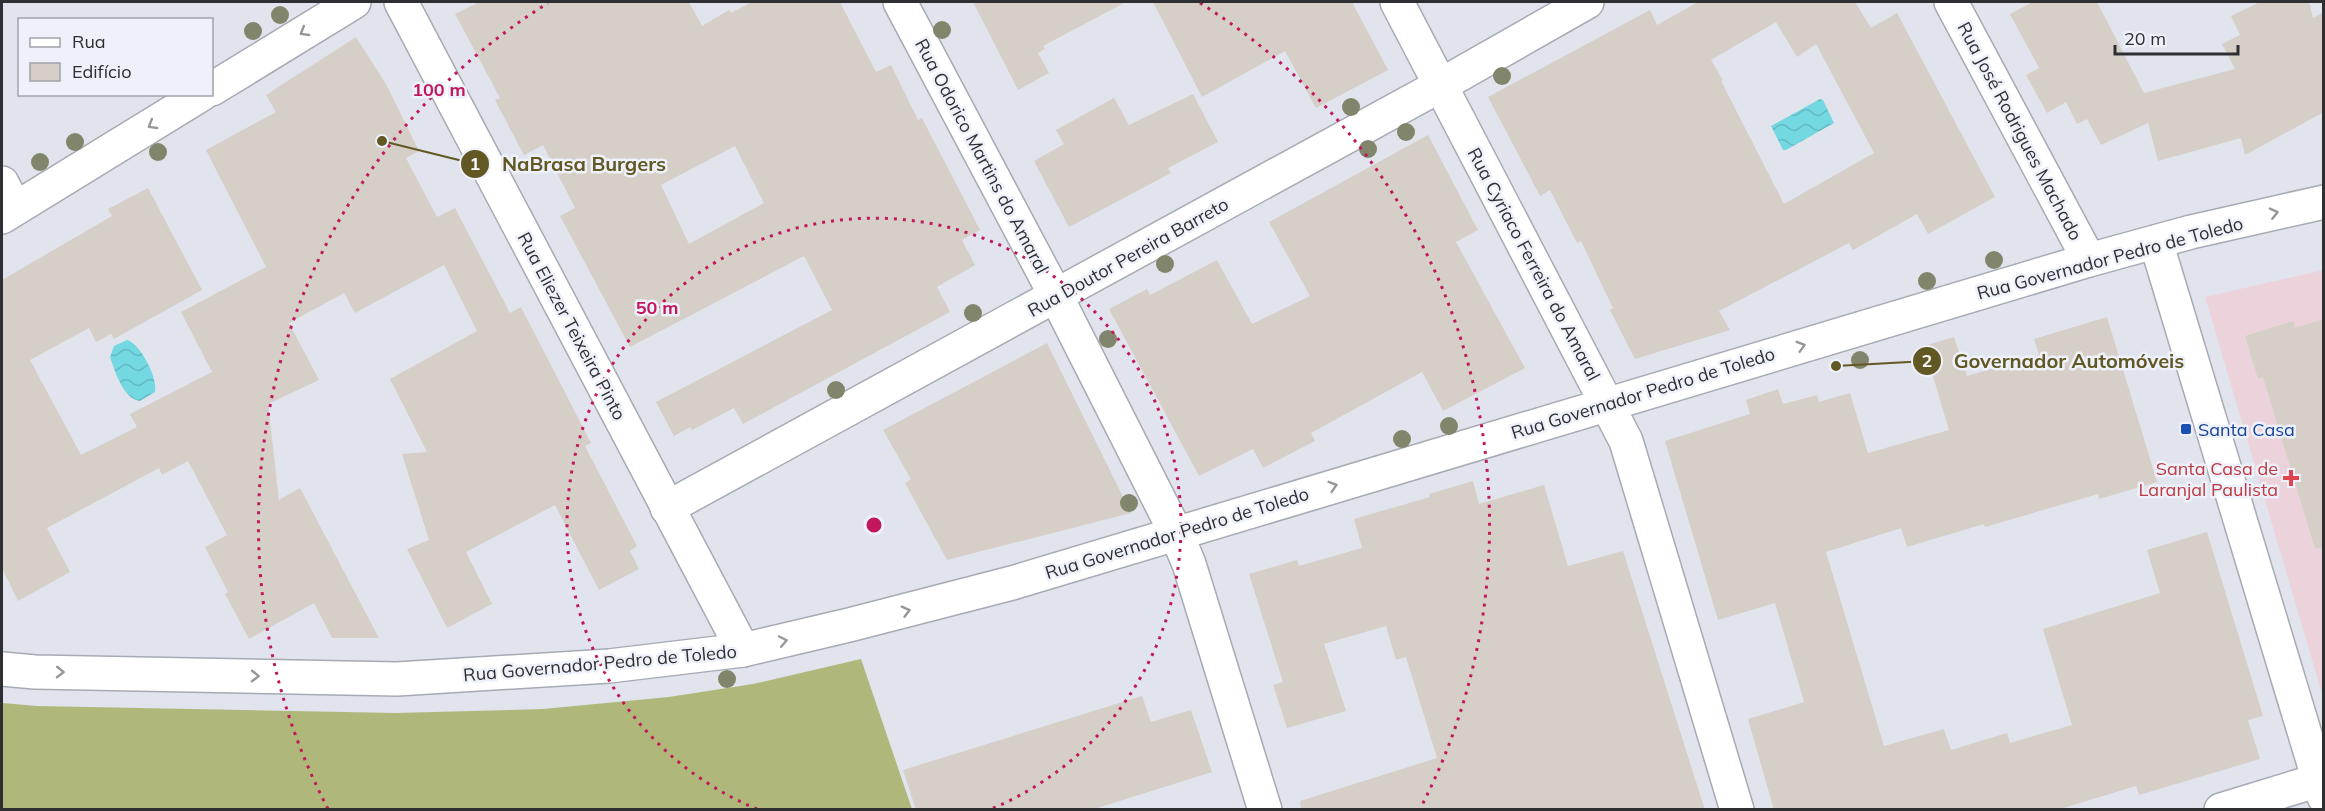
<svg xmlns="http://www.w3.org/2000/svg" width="2325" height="811" font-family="Mulish,sans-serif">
	<defs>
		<pattern id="water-waves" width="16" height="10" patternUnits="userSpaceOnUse" patternTransform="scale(1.5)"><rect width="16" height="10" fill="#73d8e2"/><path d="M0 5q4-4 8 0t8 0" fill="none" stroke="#64bac2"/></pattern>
	</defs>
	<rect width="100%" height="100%" fill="#e1e4ed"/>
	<path fill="#ecd3db" d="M2323,270V697L2205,297Z"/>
	<path fill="#afb87a" d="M861,659L912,809H2V703L37,706L396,713L543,709L669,697L753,684Z"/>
	<g fill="url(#water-waves)">
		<path d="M1820,99L1823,100L1834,123L1786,150H1783L1771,126Z"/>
		<path d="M127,340C140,343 158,378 155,392L140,401C123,399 115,371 110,357L114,346Z"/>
	</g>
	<g fill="#d5cfc7" fill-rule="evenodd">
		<path d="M479,2H689L702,26L729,10L731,13L752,2H840L876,72L891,65L918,120L922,118L980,230L962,240L975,265L937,287L950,312L743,424L734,408L692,430L690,427L674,436L656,402L832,310L804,256L630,347L560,216L575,208L543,145L524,155L495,100L500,98L455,14ZM735,146L764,203L689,244L661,185Z"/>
		<path d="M973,2H1126L1043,46L1045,49L1038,53L1049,73L1018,90Z"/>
		<path d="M1153,2H1352L1388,70L1316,108L1285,51L1202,97Z"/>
		<path d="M1698,2H1855L1871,28L1897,13L1995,197L1928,234L1917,214L1853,250L1849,243L1719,311L1730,330L1635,359L1610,310L1613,308L1581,241L1577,243L1550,190L1540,196L1488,97L1650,10L1657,25ZM1776,22L1797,57L1816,44L1874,153L1784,204L1721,81L1723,80L1711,60Z"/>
		<path d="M2033,2H2097L2144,93L2235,69L2222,44L2240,35L2231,16L2260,2H2309L2313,18L2324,12V112L2245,155L2241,138L2158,161L2148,123L2101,145L2087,119L2077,124L2066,102L2047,113L2026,75L2039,68L2010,14Z"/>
		<path d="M356,37L387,86L419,151L406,158L437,217L455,208L510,313L521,307L591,443L585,446L637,546L630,551L639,569L599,590L555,505L466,552L492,604L447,628L407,549L429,540L402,454L427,452L390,379L477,331L444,265L355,313L344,293L289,323L319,380L268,404L279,500L300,488L379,638H332L314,603L249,639L225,594L228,592L205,547L227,535L188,461L162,475L159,468L47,528L70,572L18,601L2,568V280L112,216L108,209L148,188L202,290L114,339L111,334L96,342L89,328L30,360L81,455L137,427L130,414L212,372L181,312L266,267L206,150L276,112L266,95Z"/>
		<path d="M1193,94L1218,142L1168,168L1171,173L1069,227L1034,161L1064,144L1056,130L1114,98L1129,125Z"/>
		<path d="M1428,135L1478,230L1456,242L1525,368L1443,411L1422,372L1311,433L1315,441L1263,468L1253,449L1199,476L1109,309L1147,289L1150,295L1217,260L1252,324L1310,296L1269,222Z"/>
		<path d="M2107,317L2157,482L2099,499L2098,494L1985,527L1984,524L1907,547L1901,528L1826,552L1884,746L1944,729L1951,750L2007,733L2010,743L2072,725L2043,629L2160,593L2147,550L2207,532L2263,716L2248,720L2260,759L2139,795L2136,786L2057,810H1774L1748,719L1804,702L1775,603L1718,620L1665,441L1750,414L1746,400L1778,389L1783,404L1817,395L1819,402L1850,393L1868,453L1949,430L1924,346L1954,337L1967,376L2039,355L2034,339Z"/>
		<path d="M2324,319V547L2315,549L2263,377L2258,379L2245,336L2293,321L2295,328Z"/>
		<path d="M1047,343L1131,513L947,560L905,483L911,479L883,430Z"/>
		<path d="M1473,481L1479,504L1544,485L1568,566L1623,551L1705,810H1301L1300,801L1437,758L1406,657L1396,660L1386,626L1324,644L1346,711L1287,728L1273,685L1283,682L1249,574L1297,560L1299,566L1362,548L1354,519L1430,497L1429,494Z"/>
		<path d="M1142,696L1151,722L1191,710L1212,772L1091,810H916L903,770Z"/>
	</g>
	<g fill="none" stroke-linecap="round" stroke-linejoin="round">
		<g stroke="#a6aab2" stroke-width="36">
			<g id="minor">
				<path d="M401,2L743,650"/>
				<path d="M900,2L1056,296L1176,533L1189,564L1265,810"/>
				<path d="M1397,2L1626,441L1737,810"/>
				<path d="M1951,2L2089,260"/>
				<path d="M2,183L15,208"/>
				<path d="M2156,242L2324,797"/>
				<path d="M667,508L1441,85L1587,2"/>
				<path d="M2221,810L2319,780"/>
			</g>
		</g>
		<g stroke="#a6aab2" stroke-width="36">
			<g id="major">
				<path d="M212,89L354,2"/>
				<path d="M2,217L202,94"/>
				<path d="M2,669L35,672L397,679L609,666L743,650L849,625L1012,583L2089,260L2191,232L2324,202"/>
			</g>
		</g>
		<use href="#minor" stroke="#fff" stroke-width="33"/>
		<use href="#major" stroke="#fff" stroke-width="33"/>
	</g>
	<g fill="#81856b">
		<circle cx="280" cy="15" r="9"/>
		<circle cx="942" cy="30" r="9"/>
		<circle cx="253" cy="31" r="9"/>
		<circle cx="1502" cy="76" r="9"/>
		<circle cx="1351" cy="107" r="9"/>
		<circle cx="1406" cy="132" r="9"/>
		<circle cx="75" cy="142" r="9"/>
		<circle cx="1368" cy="149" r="9"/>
		<circle cx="158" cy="152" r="9"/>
		<circle cx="40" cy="162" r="9"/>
		<circle cx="1994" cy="260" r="9"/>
		<circle cx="1165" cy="264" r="9"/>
		<circle cx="1927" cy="281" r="9"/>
		<circle cx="973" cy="313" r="9"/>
		<circle cx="1108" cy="339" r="9"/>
		<circle cx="1860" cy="360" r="9"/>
		<circle cx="836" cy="390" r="9"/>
		<circle cx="1449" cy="426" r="9"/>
		<circle cx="1402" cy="439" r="9"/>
		<circle cx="1129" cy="503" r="9"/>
		<circle cx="727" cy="679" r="9"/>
	</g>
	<defs><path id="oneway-chevron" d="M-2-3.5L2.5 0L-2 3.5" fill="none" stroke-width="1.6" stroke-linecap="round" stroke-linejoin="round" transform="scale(1.5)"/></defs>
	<g stroke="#969798">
		<use href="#oneway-chevron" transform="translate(304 32) rotate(149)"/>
		<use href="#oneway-chevron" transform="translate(152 125) rotate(149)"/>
		<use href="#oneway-chevron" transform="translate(2274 213) rotate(-13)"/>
		<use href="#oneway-chevron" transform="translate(1801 346) rotate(-16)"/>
		<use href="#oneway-chevron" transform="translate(1333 486) rotate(-17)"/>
		<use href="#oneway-chevron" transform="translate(906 611) rotate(-15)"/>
		<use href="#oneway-chevron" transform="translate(783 641) rotate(-12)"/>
		<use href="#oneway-chevron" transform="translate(60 672) rotate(1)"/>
		<use href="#oneway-chevron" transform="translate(255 676) rotate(1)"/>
	</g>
	<g fill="none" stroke="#c2185b" stroke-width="3" stroke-dasharray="3 6">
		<path d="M757 809A307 307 0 1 1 991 809"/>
		<path d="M328 809A615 615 0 0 1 548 3M1200 3A615 615 0 0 1 1420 809"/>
	</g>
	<rect fill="#1a4fb4" stroke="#eef1fa" stroke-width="2" x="2180" y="423" width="12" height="12" rx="3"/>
	<path fill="#e0444e" stroke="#eef1fa" stroke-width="2" d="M2288 469h6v6h6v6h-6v6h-6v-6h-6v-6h6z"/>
	<g text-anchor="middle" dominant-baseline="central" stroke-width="5" stroke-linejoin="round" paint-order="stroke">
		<g font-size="18" fill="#2e2f32" stroke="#eef1fa">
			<text transform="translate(2020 131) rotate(62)">Rua José Rodrigues Machado</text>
			<text transform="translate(982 156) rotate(62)">Rua Odorico Martins do Amaral</text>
			<text transform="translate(1128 257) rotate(-29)">Rua Doutor Pereira Barreto</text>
			<text transform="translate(2110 258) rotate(-15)">Rua Governador Pedro de Toledo</text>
			<text transform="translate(1534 264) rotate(62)">Rua Cyriaco Ferreira do Amaral</text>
			<text transform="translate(572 326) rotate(62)">Rua Eliezer Teixeira Pinto</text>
			<text transform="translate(1643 393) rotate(-17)">Rua Governador Pedro de Toledo</text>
			<text transform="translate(1177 533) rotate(-17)">Rua Governador Pedro de Toledo</text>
			<text transform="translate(600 663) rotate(-5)">Rua Governador Pedro de Toledo</text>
		</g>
		<g font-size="18" fill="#164399" stroke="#eef1fa" text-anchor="start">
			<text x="2198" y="429">Santa Casa</text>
		</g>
		<g font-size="18" fill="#be3a42" stroke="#eef1fa" text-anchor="end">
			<text x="2278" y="468">Santa Casa de<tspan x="2278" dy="21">Laranjal Paulista</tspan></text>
		</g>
	</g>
	<circle cx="874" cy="525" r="9" fill="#c2185b" stroke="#eef1fa" stroke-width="3"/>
	<g font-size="18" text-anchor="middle" font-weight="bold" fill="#c2185b" stroke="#eef1fa" stroke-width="5" stroke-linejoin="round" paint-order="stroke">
		<text x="439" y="96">100 m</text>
		<text x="657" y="314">50 m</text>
	</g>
	<path fill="none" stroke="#615824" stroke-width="2" d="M382 141L475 164M1836 366L1927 361"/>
	<g fill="#615824" stroke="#eef1fa" stroke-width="2">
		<circle cx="382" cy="141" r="6"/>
		<circle cx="1836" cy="366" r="6"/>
		<circle cx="475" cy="164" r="15"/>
		<circle cx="1927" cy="361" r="15"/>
	</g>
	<g font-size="18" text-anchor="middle" font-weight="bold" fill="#fff">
		<text x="475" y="170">1</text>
		<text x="1927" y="367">2</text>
	</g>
	<g font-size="20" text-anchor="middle" font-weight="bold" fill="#615824" stroke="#eef1fa" stroke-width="5" stroke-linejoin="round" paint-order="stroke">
		<text x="584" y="171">NaBrasa Burgers</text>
		<text x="2069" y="368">Governador Automóveis</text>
	</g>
	<rect width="2325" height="811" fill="none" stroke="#2e2f32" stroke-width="6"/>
	<rect x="18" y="18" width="195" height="78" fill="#eef1fa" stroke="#a1a3aa" stroke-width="1.5"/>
	<rect x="30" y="38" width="30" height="9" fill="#ffffff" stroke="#a1a3aa" stroke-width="1.5"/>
	<text x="72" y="48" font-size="18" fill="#2e2f32">Rua</text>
	<rect x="30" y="63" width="30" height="18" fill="#d5cfc7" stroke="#a1a3aa" stroke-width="1.5"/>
	<text x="72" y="78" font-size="18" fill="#2e2f32">Edifício</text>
	<path d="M2115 45v9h123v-9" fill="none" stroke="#2e2f32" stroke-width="3"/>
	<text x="2124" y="45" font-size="18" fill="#2e2f32" stroke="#eef1fa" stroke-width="4.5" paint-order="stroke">20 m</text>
</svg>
